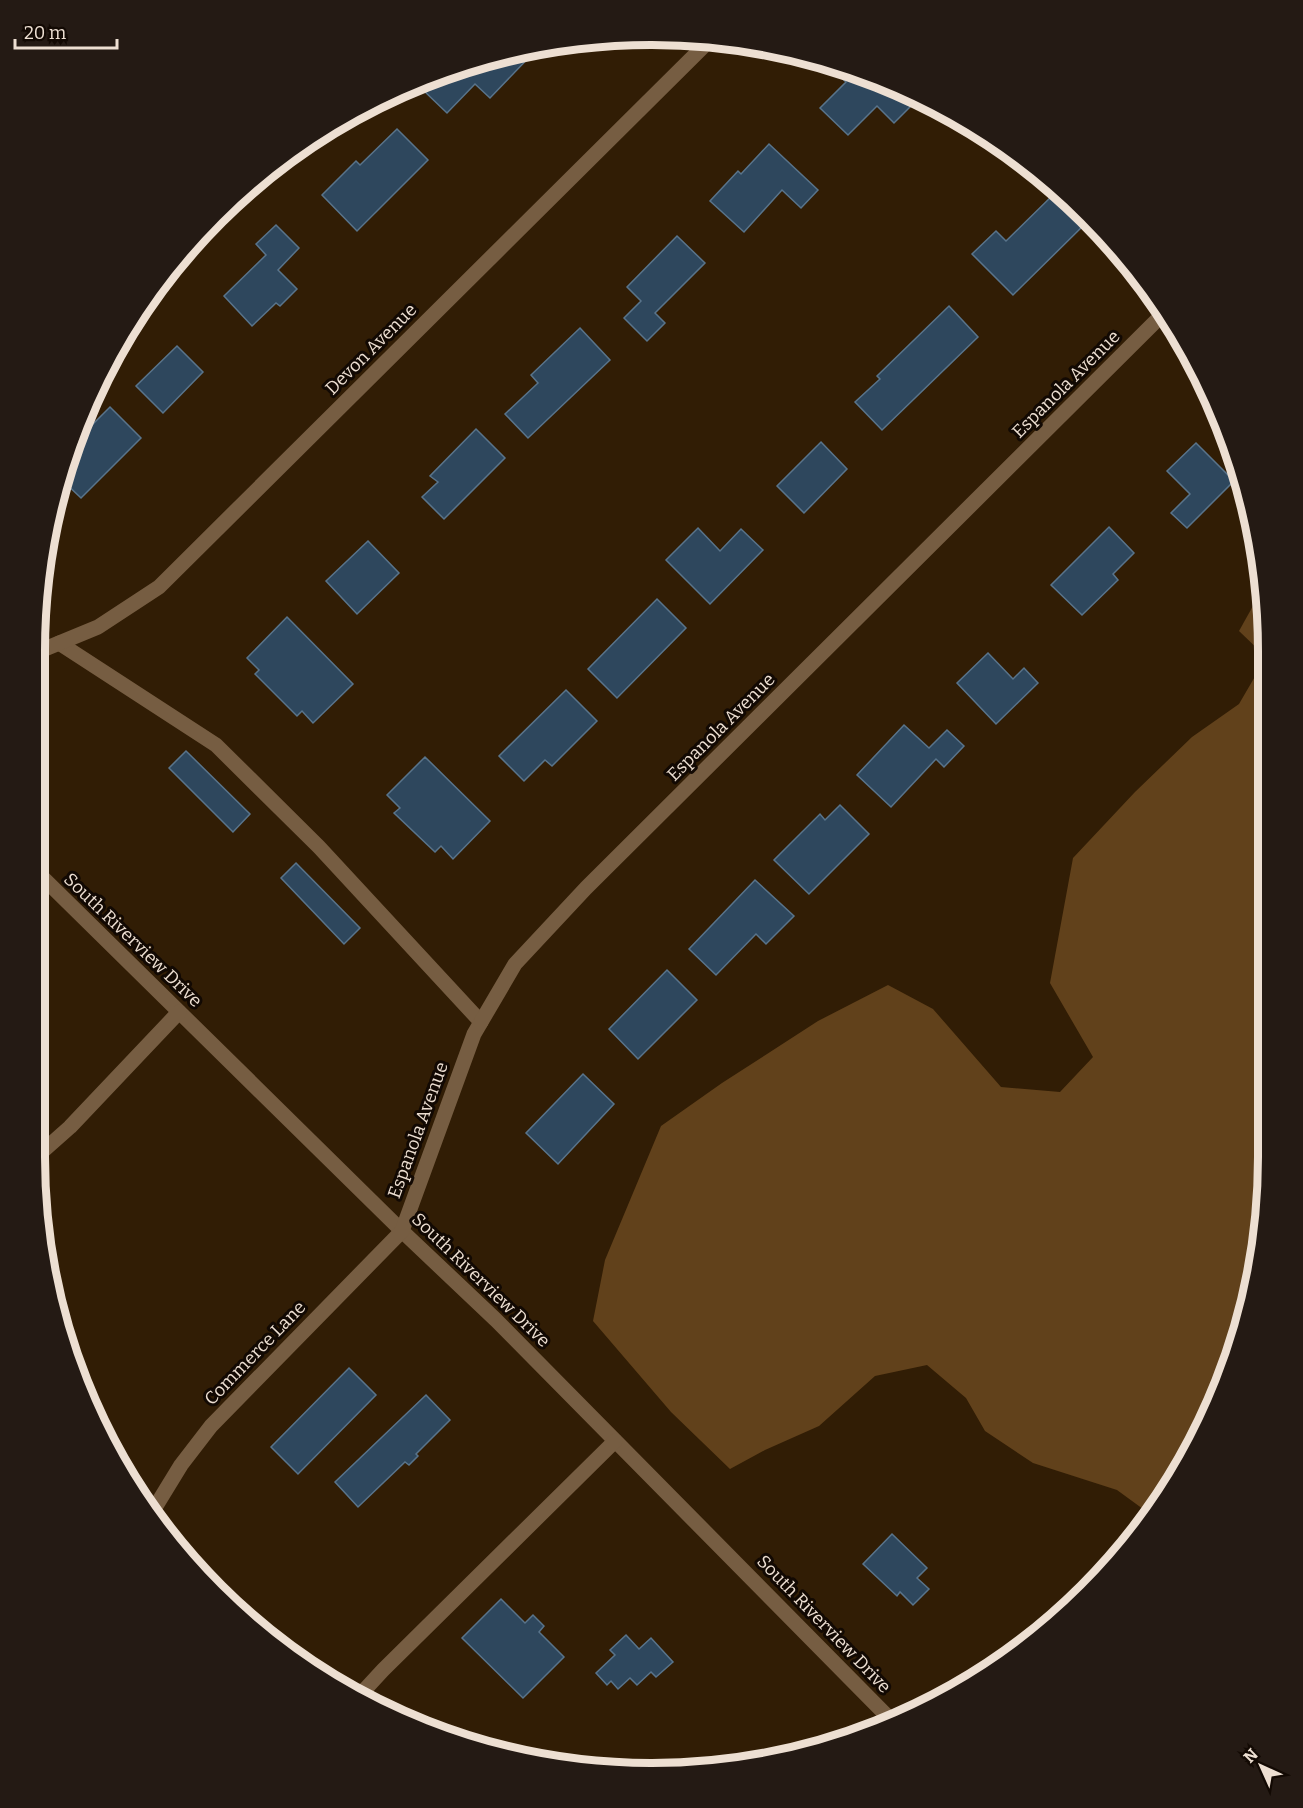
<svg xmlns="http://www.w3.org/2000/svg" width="1303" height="1808" font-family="Bitter,serif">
	<rect width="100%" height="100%" fill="#311d05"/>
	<g fill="#61411b">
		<path d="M1263,588L1264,655L1239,631Z"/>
		<path d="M1264,661L1267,1197L1247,1317L1186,1465L1152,1512L1143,1509L1117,1490L1033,1463L985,1431L966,1398L927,1365L875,1376L819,1426L765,1450L730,1469L671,1412L593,1321L605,1260L661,1126L722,1083L818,1021L888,985L933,1009L1001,1087L1060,1092L1093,1057L1050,983L1073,858L1135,792L1192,737L1239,704Z"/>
	</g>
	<g fill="#2e475d" stroke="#59748b" stroke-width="1.5">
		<path d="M538,48L490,98L475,84L447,113L422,89L433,77L491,56Z"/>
		<path d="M843,66L850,67L934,105L929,110L918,99L894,123L877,106L848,135L820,108L846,82L836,73Z"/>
		<path d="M397,129L428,160L357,231L322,195L356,161L360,165Z"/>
		<path d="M769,144L818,190L801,208L782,190L744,232L710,201L738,171L741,174Z"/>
		<path d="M1057,191L1088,221L1013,295L972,254L996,231L1006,241Z"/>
		<path d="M276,225L299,248L278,270L297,289L280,306L276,303L252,326L224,296L266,255L256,244Z"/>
		<path d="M677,236L705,263L655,313L665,323L647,341L624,318L641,301L627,287Z"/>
		<path d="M949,306L978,337L882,430L855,402L880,379L877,376Z"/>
		<path d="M580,328L610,360L528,438L505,414L538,383L531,375Z"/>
		<path d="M177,346L203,372L163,413L136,386Z"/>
		<path d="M110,407L141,438L81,498L60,478L71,446Z"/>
		<path d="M476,429L505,458L444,519L422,497L438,482L430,476Z"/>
		<path d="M821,442L847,469L804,513L777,486Z"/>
		<path d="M1196,443L1234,481L1187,528L1171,513L1190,494L1167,471Z"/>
		<path d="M1109,527L1134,553L1113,574L1118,580L1082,615L1051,585Z"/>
		<path d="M698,528L720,551L741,529L763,550L710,604L666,560Z"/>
		<path d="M368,541L399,573L357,614L326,581Z"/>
		<path d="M657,599L686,628L617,698L588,669Z"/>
		<path d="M287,617L353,684L313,723L302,711L297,716L255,674L259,670L247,658Z"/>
		<path d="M988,653L1013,679L1024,668L1038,683L996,724L957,683Z"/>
		<path d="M566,690L597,721L552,766L545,760L524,781L499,756Z"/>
		<path d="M904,725L929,748L947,730L964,746L944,767L936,759L891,807L857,775Z"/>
		<path d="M186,751L250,814L233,832L169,768Z"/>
		<path d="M425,757L490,821L453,859L441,846L435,852L394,813L400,808L387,795Z"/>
		<path d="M840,805L869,834L809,894L774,860L820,814L825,820Z"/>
		<path d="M296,863L360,928L344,944L281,878Z"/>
		<path d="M755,880L794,916L766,944L756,934L716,975L689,949Z"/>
		<path d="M667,970L697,1000L638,1059L609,1029Z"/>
		<path d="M583,1074L614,1104L558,1164L526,1133Z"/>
		<path d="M349,1368L376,1395L298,1474L271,1447Z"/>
		<path d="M426,1395L450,1420L416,1454L418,1456L409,1465L405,1462L358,1507L335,1482Z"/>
		<path d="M892,1534L927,1568L917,1578L929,1589L913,1605L900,1592L897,1596L863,1564Z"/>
		<path d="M501,1599L525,1623L533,1615L544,1626L539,1632L564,1657L523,1698L462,1638Z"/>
		<path d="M626,1635L639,1649L651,1638L673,1662L656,1677L651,1672L637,1685L630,1678L618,1689L611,1681L607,1685L596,1673L615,1655L610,1650Z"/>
	</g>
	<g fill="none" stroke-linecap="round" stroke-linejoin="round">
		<g stroke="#765d42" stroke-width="15">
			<path d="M59,643L216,745L319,847L481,1022"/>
			<path d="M35,653L98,627L159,587L711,39"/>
			<path d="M35,870L402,1231L496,1320L894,1723"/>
			<path d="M35,1158L70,1127L179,1012"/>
			<path d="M151,1514L181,1465L211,1426L402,1231L474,1034L515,964L586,888L1163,314"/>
			<path d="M359,1696L383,1670L615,1441"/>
		</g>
	</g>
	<g text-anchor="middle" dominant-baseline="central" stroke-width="6" stroke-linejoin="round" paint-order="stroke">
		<g font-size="18" fill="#eddfd2" stroke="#120903">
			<text transform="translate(371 349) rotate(-45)">Devon Avenue</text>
			<text transform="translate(1066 384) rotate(-45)">Espanola Avenue</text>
			<text transform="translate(721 727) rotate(-45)">Espanola Avenue</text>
			<text transform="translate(133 940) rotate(44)">South Riverview Drive</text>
			<text transform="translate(418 1130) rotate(-70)">Espanola Avenue</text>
			<text transform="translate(481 1280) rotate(44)">South Riverview Drive</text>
			<text transform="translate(255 1353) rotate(-46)">Commerce Lane</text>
			<text transform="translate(824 1624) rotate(46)">South Riverview Drive</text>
		</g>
	</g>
	<path d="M0 0H1303V1808H0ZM651 45H652A606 606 0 0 1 1258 651V1157A606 606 0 0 1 652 1763H651A606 606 0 0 1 45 1157V651A606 606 0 0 1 651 45Z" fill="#241a14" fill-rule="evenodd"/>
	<path fill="none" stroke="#eddfd2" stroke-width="8" d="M651 45H652A606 606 0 0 1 1258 651V1157A606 606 0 0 1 652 1763H651A606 606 0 0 1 45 1157V651A606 606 0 0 1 651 45Z"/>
	<g transform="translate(1261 1766) rotate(315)" stroke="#120903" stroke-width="4.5" paint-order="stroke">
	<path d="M0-4.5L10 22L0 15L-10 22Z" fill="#eddfd2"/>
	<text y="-9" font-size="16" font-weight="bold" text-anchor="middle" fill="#eddfd2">N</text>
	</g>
	<path d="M15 39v9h102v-9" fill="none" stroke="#eddfd2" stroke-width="3"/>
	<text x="24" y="39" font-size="18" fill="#eddfd2" stroke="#120903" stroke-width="4.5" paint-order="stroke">20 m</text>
</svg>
